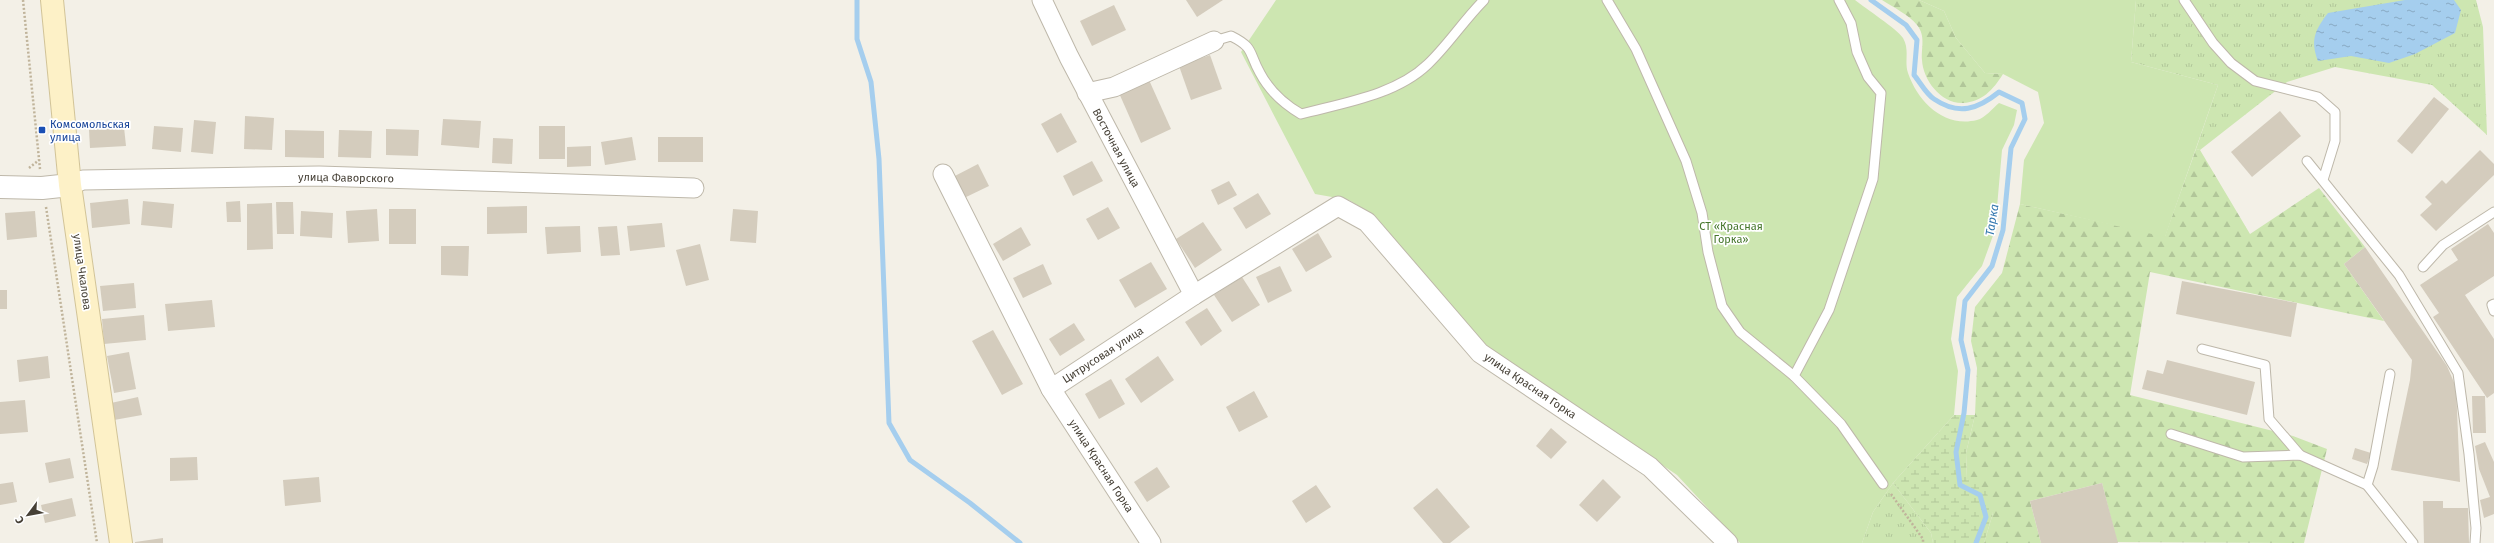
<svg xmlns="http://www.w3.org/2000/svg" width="2494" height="543" font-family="'Fira Sans',sans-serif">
	<defs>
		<pattern id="grass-tufts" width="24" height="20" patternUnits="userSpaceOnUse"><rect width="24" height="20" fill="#cde6b1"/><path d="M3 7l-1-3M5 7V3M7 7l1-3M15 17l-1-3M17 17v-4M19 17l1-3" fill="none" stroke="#b1c699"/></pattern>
		<pattern id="forest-firs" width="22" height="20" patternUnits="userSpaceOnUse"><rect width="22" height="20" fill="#cde6b1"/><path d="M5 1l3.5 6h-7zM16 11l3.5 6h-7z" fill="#b1c699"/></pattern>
		<pattern id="wetland-marsh" width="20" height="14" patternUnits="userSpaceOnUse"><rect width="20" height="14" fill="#cde6b1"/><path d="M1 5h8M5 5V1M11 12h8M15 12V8" fill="none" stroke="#b1c699"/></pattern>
		<pattern id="water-ripples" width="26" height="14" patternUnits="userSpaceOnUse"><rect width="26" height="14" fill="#a5ceee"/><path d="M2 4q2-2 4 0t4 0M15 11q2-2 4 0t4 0" fill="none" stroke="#88a9c2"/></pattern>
	</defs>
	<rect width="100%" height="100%" fill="#f3f0e7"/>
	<g fill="url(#grass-tufts)">
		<path d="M2136,0H2476L2483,27L2487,135L2432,85L2335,67L2287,82L2200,150L2196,149L2218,85L2131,62Z"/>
		<path d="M1893,483L1931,533L1933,543H1862L1873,512Z"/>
	</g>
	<g fill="url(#forest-firs)">
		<path d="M1882,0H1919L1944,11L1956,38L1985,73L2003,74C1993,90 1982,102 1963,103C1941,104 1923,80 1922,60C1921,48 1926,36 1917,25C1909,15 1893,7 1882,0Z"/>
		<path d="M2196,149L2200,150L2250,234L2319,188L2365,247L2344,264L2384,321L2150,272L2130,395L2293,436L2327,449L2304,543L2117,542L2102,483L2030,501L2041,543H1984L1993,513L1967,479L1966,453L1975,415L1977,368L1971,341L1975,307L2002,273L2020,204L2165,236Z"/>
	</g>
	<path fill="url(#wetland-marsh)" d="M1954,415H1975L1966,453L1967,479L1986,490L1993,513L1984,543H1933L1931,533L1893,483Z"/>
	<g fill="#cde6b1">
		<path d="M1276,0H1855C1866,9 1896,28 1903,38C1910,50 1904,61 1908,73C1918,102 1944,128 1977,120C1985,118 1993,108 1999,103L2017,110L2014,125L2002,150L1995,230L1982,266L1957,297L1951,339L1958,371L1954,415L1893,483L1873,512L1862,543H1740L1677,475L1481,342L1376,217L1349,200L1315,194L1241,52Z"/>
		<path d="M1919,0H2136L2131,62L2218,85L2165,237L2020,204L2024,160L2044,123L2038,92L2003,74L1985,73L1956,38L1944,11Z"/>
	</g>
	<path fill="url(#water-ripples)" d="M2405,0H2454L2461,10L2455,33L2415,54L2389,63L2351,56L2318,61C2310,40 2315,30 2328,13Z"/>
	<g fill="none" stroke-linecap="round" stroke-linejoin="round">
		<g stroke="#a5ceee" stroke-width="5">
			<path d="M857,0V39L871,82L879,159L889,423L910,460L970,503L1020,543"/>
			<path d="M1871,0L1906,25L1917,40L1914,75C1920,82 1926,94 1934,99C1959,116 1978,109 1999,92L2022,103L2025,119L2011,148L2003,230L1992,266L1965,301L1961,340L1968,370L1964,413L1956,452L1960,485L1980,495L1986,517L1976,543"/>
		</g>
	</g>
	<g fill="#d4ccbd">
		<path d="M1186,0H1223L1197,17Z"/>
		<path d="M1114,5L1126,30L1092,46L1080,21Z"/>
		<path d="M1210,55L1222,89L1191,100L1179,66Z"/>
		<path d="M1149,80L1171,129L1141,143L1119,93Z"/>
		<path d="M2434,97L2449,109L2412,154L2397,141Z"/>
		<path d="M2280,111L2301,136L2252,177L2231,152Z"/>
		<path d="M1061,113L1077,142L1057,153L1041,124Z"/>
		<path d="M245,116L274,118L272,150L244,149Z"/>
		<path d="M443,119L481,121L479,148L441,145Z"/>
		<path d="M194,120L216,122L213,154L191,152Z"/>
		<path d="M154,126L183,128L181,152L152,149Z"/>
		<rect x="539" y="126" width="26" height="33"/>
		<path d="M124,127L126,146L90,148L89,130Z"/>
		<path d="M386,129L419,130L418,156L386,155Z"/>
		<path d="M285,130L324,131V158L285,157Z"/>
		<path d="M339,130L372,131L371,158L338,157Z"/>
		<path d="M632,137L636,160L605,165L601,142Z"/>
		<rect x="658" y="137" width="45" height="25"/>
		<path d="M493,138L513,139L512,164L492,163Z"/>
		<path d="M591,146V166L567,167V147Z"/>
		<path d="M2480,150L2494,164V175L2436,231L2420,215L2432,204L2425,197L2442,180L2446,184Z"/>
		<path d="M1092,161L1103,181L1073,196L1063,176Z"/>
		<path d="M978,164L989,186L962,199L951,178Z"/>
		<path d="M1229,181L1237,195L1218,205L1211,190Z"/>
		<path d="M1258,193L1271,214L1246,229L1233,208Z"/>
		<path d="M128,199L130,224L92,228L90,203Z"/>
		<path d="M143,201L174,204L172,228L141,225Z"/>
		<path d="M240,201L241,222H227L226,202Z"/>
		<path d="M276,202H293L294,234H277Z"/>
		<path d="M272,203L273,249L247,250V204Z"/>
		<path d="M527,206V233L487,234V207Z"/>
		<path d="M1108,207L1120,228L1098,240L1086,219Z"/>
		<path d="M377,209L379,241L348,243L346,211Z"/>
		<rect x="389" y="209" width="27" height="35"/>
		<path d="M733,209L758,211L756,243L730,241Z"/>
		<path d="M35,211L37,237L7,240L5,213Z"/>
		<path d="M301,211L333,213L332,238L300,236Z"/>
		<path d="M1203,222L1222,250L1195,268L1176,239Z"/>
		<path d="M662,223L665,247L630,251L627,226Z"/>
		<path d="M2488,224L2494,233V276L2465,295L2494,339V393L2487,398L2433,317L2439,313L2420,285L2458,260L2451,249Z"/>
		<path d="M580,226L581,252L547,254L545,227Z"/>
		<path d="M617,226L620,255L601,256L598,227Z"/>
		<path d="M1021,227L1031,245L1003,261L993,244Z"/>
		<path d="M1318,233L1332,257L1306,272L1292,249Z"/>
		<path d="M700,244L709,280L686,286L676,250Z"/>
		<path d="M441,246H469L468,276L441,275Z"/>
		<path d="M2365,247L2447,366L2456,387L2460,482L2391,470L2410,380L2412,360L2344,264Z"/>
		<path d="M1151,262L1167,289L1135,308L1119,280Z"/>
		<path d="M1043,264L1052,284L1023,298L1013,278Z"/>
		<path d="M1280,266L1292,291L1268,303L1256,277Z"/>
		<path d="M1242,277L1260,305L1232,322L1214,295Z"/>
		<path d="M2182,281L2297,303L2291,337L2176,314Z"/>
		<path d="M134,283L136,308L103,311L100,286Z"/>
		<rect x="0" y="290" width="7" height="19"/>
		<path d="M212,300L215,327L168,331L165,304Z"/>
		<path d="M1207,308L1222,331L1201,346L1185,322Z"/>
		<path d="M144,315L146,340L104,344L102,319Z"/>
		<path d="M1074,323L1085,340L1060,356L1049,339Z"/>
		<path d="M993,330L1023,384L1002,395L972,341Z"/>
		<path d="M129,352L136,389L114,393L107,356Z"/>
		<path d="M48,356L50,378L19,382L17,360Z"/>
		<path d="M1158,356L1174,380L1141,403L1125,379Z"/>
		<path d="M2167,360L2255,382L2247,415L2142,389L2147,370L2163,374Z"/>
		<path d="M1111,379L1125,404L1099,419L1085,394Z"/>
		<path d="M1254,391L1268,417L1239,432L1226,407Z"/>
		<path d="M2472,396H2485L2486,433H2473Z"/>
		<path d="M138,397L142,415L114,420L111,403Z"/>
		<path d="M25,400L28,432L0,434V402Z"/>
		<path d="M1551,428L1567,442L1551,459L1536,446Z"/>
		<path d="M2485,442L2494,462V514L2484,518L2480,500L2490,497L2479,469L2475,446Z"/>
		<path d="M2355,448L2371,453L2367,464L2352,459Z"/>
		<path d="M197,457L198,480L170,481V458Z"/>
		<path d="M70,458L74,478L49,483L45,463Z"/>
		<path d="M1157,467L1170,487L1147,502L1134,482Z"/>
		<path d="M319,477L321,502L285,506L283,480Z"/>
		<path d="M1603,479L1621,497L1597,522L1579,505Z"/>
		<path d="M13,482L17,502L0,505V484Z"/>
		<path d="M2102,483L2118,543H2041L2030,501Z"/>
		<path d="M1316,485L1331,507L1306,523L1292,501Z"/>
		<path d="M1437,488L1470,527L1450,543H1443L1413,508Z"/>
		<path d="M72,498L76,516L45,523L41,505Z"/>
		<path d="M2423,501H2443V508H2468L2469,543H2424Z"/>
		<path d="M163,538V543H135V542Z"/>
	</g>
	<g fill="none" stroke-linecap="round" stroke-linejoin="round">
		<g stroke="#beb8aa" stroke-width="11">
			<g id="service">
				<path d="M1607,0L1636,49L1686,161L1702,213L1708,252L1722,306L1740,332L1794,376"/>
				<path d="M1839,0L1851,23L1857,52L1868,77L1881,93L1873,179L1829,310L1794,376L1841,424L1883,484"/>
				<path d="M2184,0L2213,43L2231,63L2255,81L2318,97L2335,112V141L2323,180"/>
				<path d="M1214,41L1231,36C1255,48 1248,52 1260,73C1270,92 1284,104 1301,114C1343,103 1396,95 1428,64C1448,45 1464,20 1484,0"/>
				<path d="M2307,161L2399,275L2458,373L2469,454L2476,528L2475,543"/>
				<path d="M2423,267L2443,245L2494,212"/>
				<path d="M2494,304L2492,305L2494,311"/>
				<path d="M2202,349L2265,365L2269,419L2300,455"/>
				<path d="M2171,434L2243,457L2300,455L2367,485L2413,543"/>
				<path d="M2367,485L2373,466L2390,374"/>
			</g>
		</g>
		<g stroke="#beb8aa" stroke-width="21">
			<g id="minor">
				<path d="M1042,0L1069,57L1194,295"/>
				<path d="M1087,93L1114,87L1214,41"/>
				<path d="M943,174L1051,389L1194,295L1338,206L1367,222L1480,353L1650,467L1728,543"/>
				<path d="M70,185L83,180L319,176L694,188"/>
				<path d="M1051,389L1151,543"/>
			</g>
		</g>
		<g stroke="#beb8aa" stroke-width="24">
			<path id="tertiary" d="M0,187L42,188L70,185"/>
		</g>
		<g stroke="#d2c498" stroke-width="24">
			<path id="secondary" d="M52,0L70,185L121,543"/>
		</g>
		<g stroke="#c0b49b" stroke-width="2.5" stroke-dasharray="2 2" stroke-linecap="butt">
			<path d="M23,0L40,169"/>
			<path d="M29,168L39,160"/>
			<path d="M46,207L97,543"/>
			<path d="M1891,494L1923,539V543"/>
		</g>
		<use href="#service" stroke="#fff" stroke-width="9"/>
		<use href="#minor" stroke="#fff" stroke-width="19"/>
		<use href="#tertiary" stroke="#fff" stroke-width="22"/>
		<use href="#secondary" stroke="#fdf1c7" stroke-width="22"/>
	</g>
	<rect fill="#1a4fb4" stroke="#fff" stroke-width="1.5" x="38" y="126" width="8" height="8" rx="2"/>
	<g text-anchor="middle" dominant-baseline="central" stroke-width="3.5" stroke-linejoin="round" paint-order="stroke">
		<g font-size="11" fill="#164399" stroke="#fff" text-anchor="start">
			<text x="50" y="124">Комсомольская<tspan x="50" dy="13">улица</tspan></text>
		</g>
		<g font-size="11" fill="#464036" stroke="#fff">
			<text transform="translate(1116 148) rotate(62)">Восточная улица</text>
			<text transform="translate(346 178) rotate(1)">улица Фаворского</text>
			<text transform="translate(82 272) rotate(82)">улица Чкалова</text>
			<text transform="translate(1103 355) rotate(-33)">Цитрусовая улица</text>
			<text transform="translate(1530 386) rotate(34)">улица Красная Горка</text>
			<text transform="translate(1101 466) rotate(57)">улица Красная Горка</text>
		</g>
		<g font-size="11" fill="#45762b" stroke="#fff">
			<text x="1731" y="226">СТ «Красная<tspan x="1731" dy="13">Горка»</tspan></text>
		</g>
		<g font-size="12" font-style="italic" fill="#3277af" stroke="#fff">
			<text transform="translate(1992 220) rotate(-81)">Тарка</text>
		</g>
	</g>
	<g transform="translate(28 515) rotate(238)" stroke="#ffffff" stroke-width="3" paint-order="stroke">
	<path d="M0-3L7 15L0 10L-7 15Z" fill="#464036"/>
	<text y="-6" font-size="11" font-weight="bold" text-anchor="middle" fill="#464036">С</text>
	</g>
</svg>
